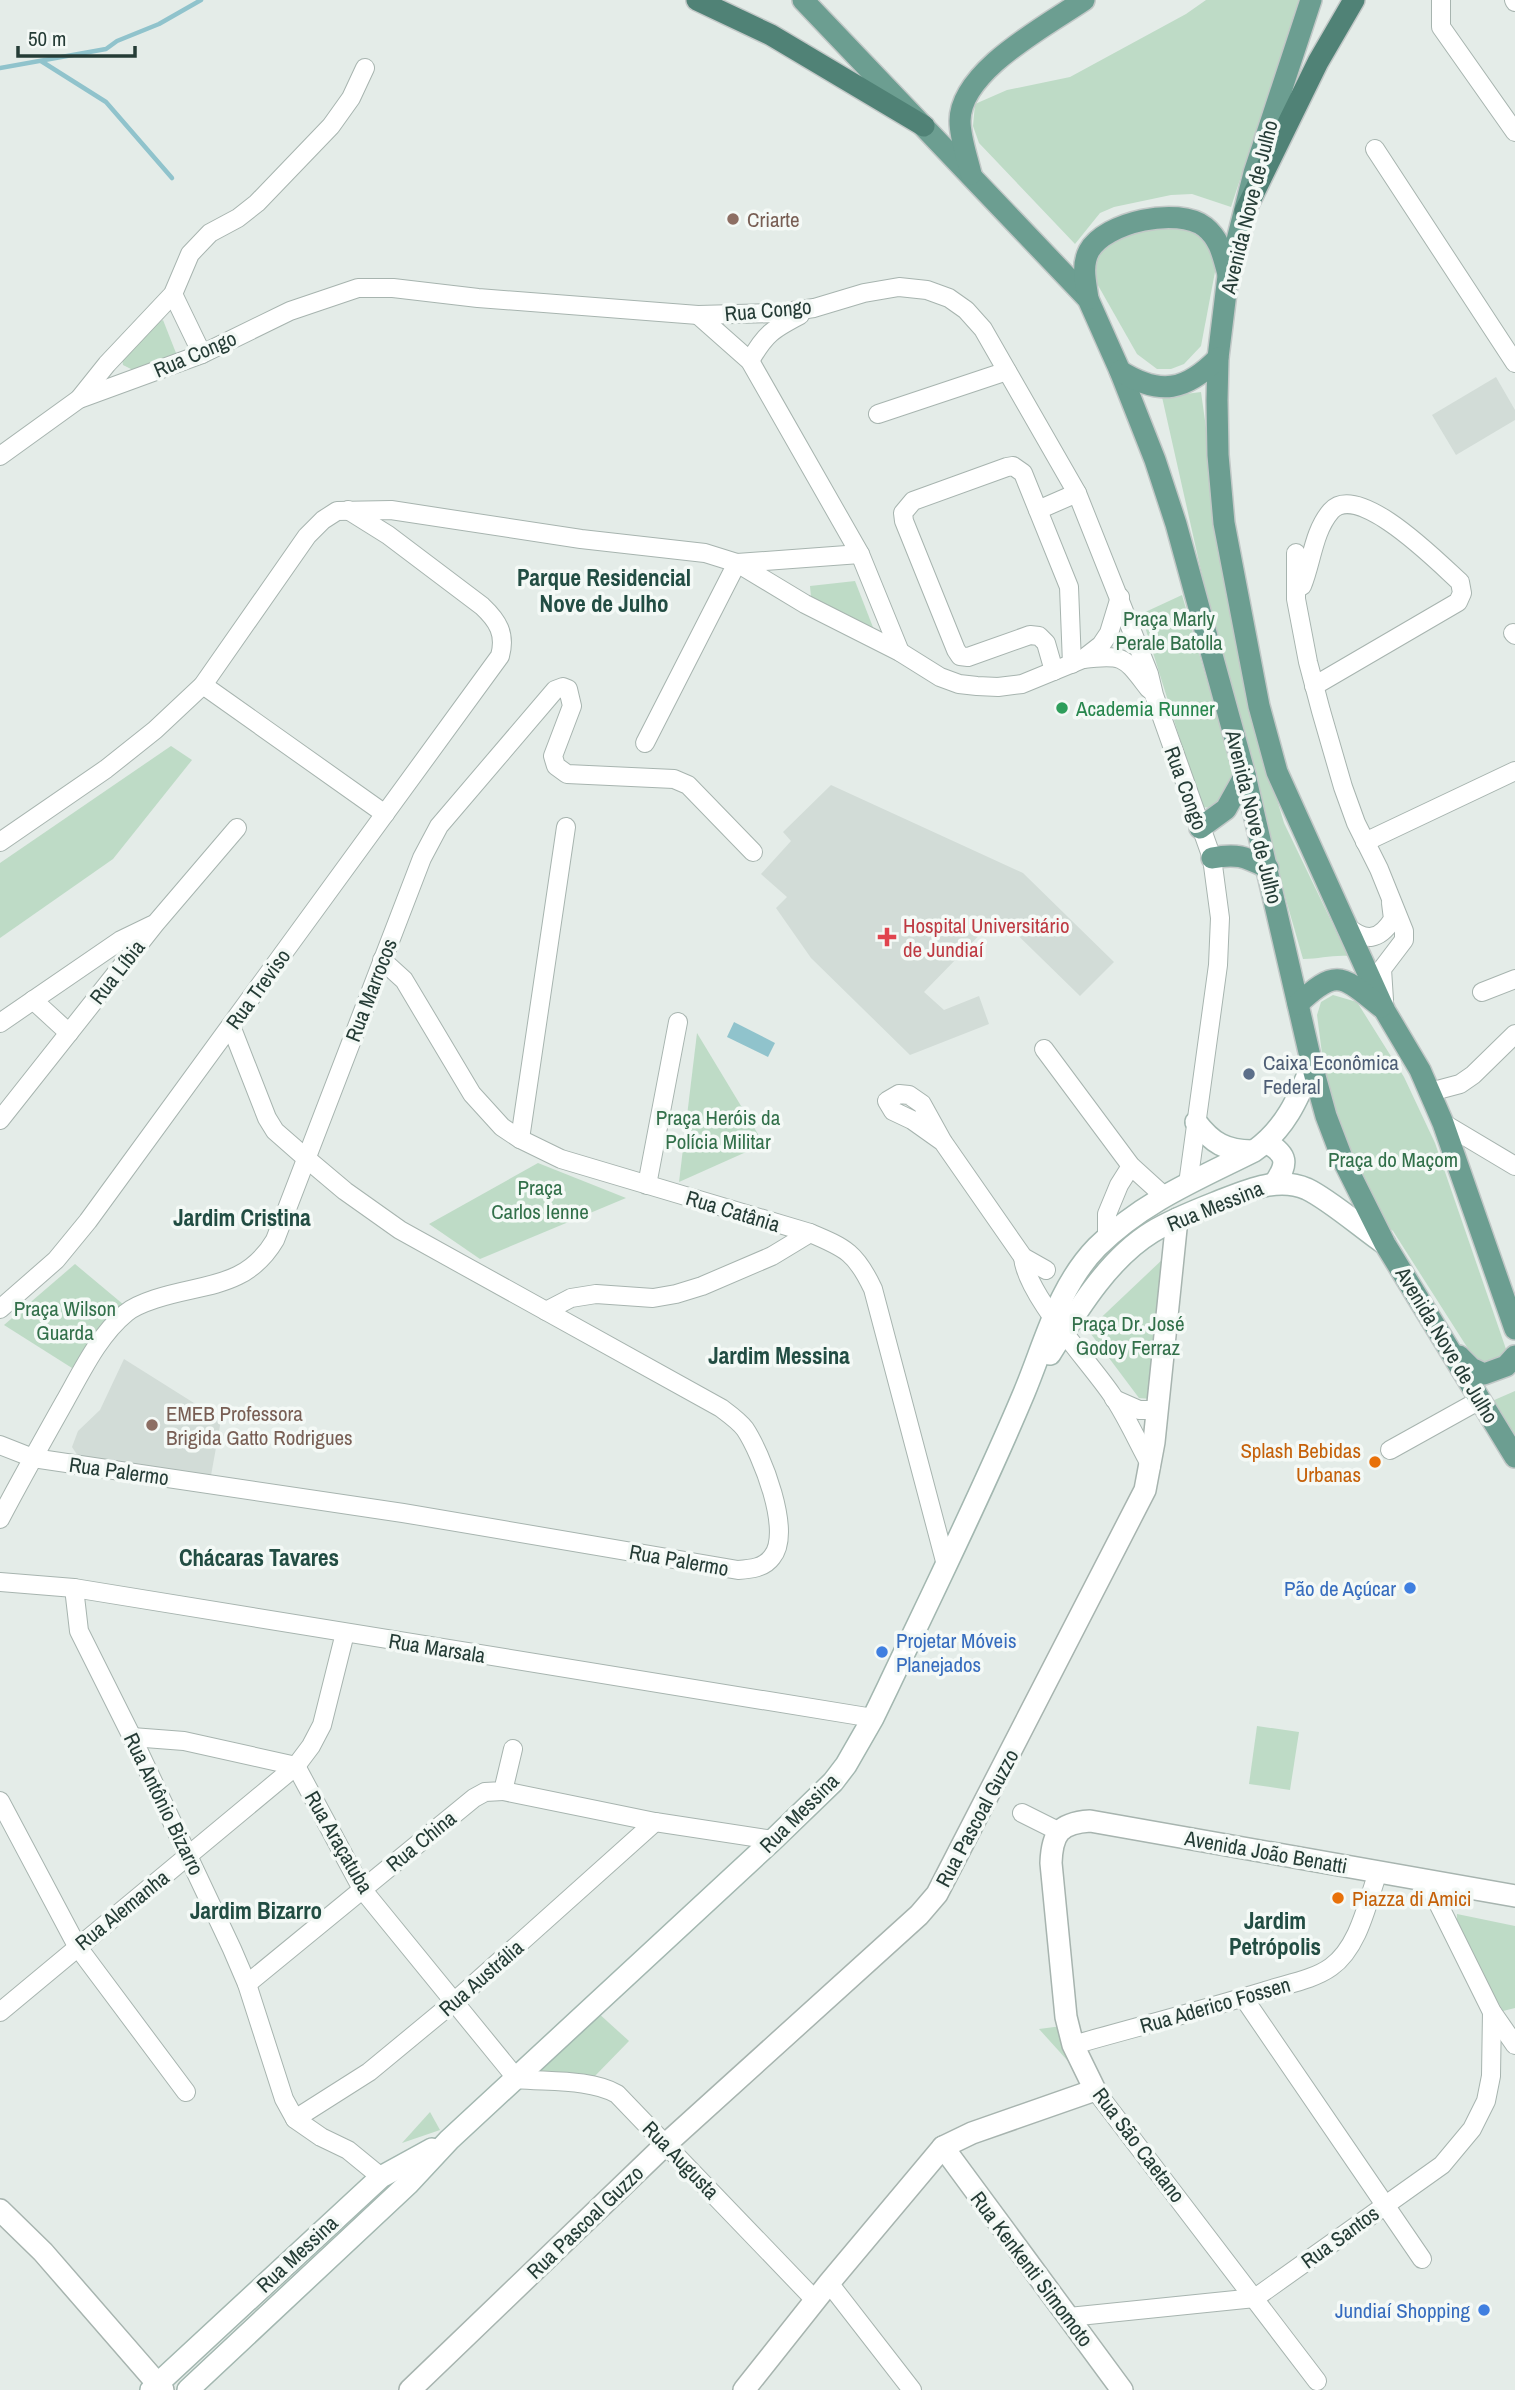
<svg xmlns="http://www.w3.org/2000/svg" width="1515" height="2390" font-family="'Archivo Narrow',sans-serif">
	<rect width="100%" height="100%" fill="#e4ece8"/>
	<g fill="#d2dcd7">
		<path d="M1496,377L1515,410V420L1456,455L1432,415Z"/>
		<path d="M831,785L1023,873L1114,962L1080,996L998,916L924,992L944,1010L979,996L989,1024L910,1055L811,958L776,908L787,897L761,874L791,841L783,832Z"/>
		<path d="M124,1359L221,1420L210,1481L80,1459L72,1447L78,1431L100,1410Z"/>
	</g>
	<g fill="#bedbc6">
		<path d="M1206,0H1299L1231,207L1192,194L1171,195L1114,207L1100,213L1075,244L979,143L973,126L975,104L1007,90L1070,77L1186,14Z"/>
		<path d="M1172,223L1200,230L1218,256L1201,346L1184,364L1171,369H1157L1137,354L1091,273C1100,236 1140,228 1172,223Z"/>
		<path d="M163,320L176,353L168,360L135,371L123,365L122,359L151,327Z"/>
		<path d="M1201,392L1235,635L1255,726L1284,823L1348,956C1332,955 1319,959 1303,959L1235,722L1162,397Z"/>
		<path d="M855,581L876,635L811,597L810,586Z"/>
		<path d="M1182,595L1234,773L1224,798L1212,808L1201,807L1141,614Z"/>
		<path d="M171,746L192,760L113,859L0,938V863Z"/>
		<path d="M1333,995L1357,1002L1404,1077L1435,1143L1507,1352L1504,1361L1481,1369L1393,1231L1371,1215L1340,1149L1325,1076L1317,1015L1321,1002Z"/>
		<path d="M697,1033L764,1144L679,1182Z"/>
		<path d="M538,1163L626,1198L480,1259L429,1224Z"/>
		<path d="M1164,1258L1152,1399L1139,1398L1088,1330Z"/>
		<path d="M75,1264L124,1305L72,1368L4,1325Z"/>
		<path d="M1515,1391V1436L1492,1401Z"/>
		<path d="M1257,1726L1299,1732L1290,1790L1249,1784Z"/>
		<path d="M1457,1914L1515,1926V2008L1503,2011L1457,1930Z"/>
		<path d="M597,2012L629,2041L593,2078L545,2074L539,2069Z"/>
		<path d="M1062,2026L1086,2081L1039,2029Z"/>
		<path d="M430,2112L440,2130L402,2143Z"/>
	</g>
	<path fill="#90c3cc" d="M734,1022L775,1043L768,1057L727,1037Z"/>
	<g fill="none" stroke-linecap="round" stroke-linejoin="round">
		<g stroke="#90c3cc" stroke-width="4.5">
			<path d="M41,61L106,102L172,178"/>
			<path d="M0,68L106,49L117,41L159,24L201,0"/>
		</g>
		<g stroke="#a7b4af" stroke-width="20">
			<g id="minor">
				<path d="M1441,0V27L1515,132"/>
				<path d="M1514,0L1515,2"/>
				<path d="M1375,149L1515,363"/>
				<path d="M173,294L202,354"/>
				<path d="M698,315L750,361L860,554L900,652"/>
				<path d="M750,361C765,334 773,329 800,315"/>
				<path d="M79,399L107,364L173,294L190,254L210,233L238,218L257,203L331,126L351,98L365,68"/>
				<path d="M878,414L1007,371"/>
				<path d="M0,456L79,399L202,354L290,311L358,288H393L478,298L698,315L778,313L814,308L864,293L899,287L927,290L949,298L966,310L983,329L1077,493L1149,674L1154,695L1212,858L1220,918L1218,965L1188,1184"/>
				<path d="M1038,510L1077,493"/>
				<path d="M1296,553V599L1308,662L1321,711L1343,787L1356,823L1379,869L1404,931V940L1382,969L1384,1000"/>
				<path d="M737,563L860,554"/>
				<path d="M1302,586C1312,562 1313,532 1331,511C1358,480 1440,564 1460,582L1462,593L1458,602L1314,686"/>
				<path d="M1513,633L1515,635"/>
				<path d="M1083,659C1125,654 1124,657 1149,689"/>
				<path d="M1054,671L1046,643L1039,636L1030,635L968,657L960,656L956,650L904,521L903,513L913,501L1007,467L1013,466L1023,473L1069,587L1072,664"/>
				<path d="M203,685L385,814"/>
				<path d="M645,743L737,563"/>
				<path d="M0,842L106,769L155,730L203,685L307,536L323,520L337,511L391,510L581,539L705,553L737,563L805,604L900,652L940,677L959,684L977,686L998,687L1022,684L1083,659L1101,645L1109,633L1120,597"/>
				<path d="M1365,842L1515,771"/>
				<path d="M1346,926C1366,942 1379,941 1393,919L1391,903"/>
				<path d="M382,960L404,980L472,1094L502,1127L520,1139L561,1159L810,1233C846,1248 856,1253 873,1289L946,1565"/>
				<path d="M1482,992L1515,979"/>
				<path d="M33,1000L69,1033"/>
				<path d="M0,1023L121,940L152,925"/>
				<path d="M1044,1049L1131,1166L1164,1196"/>
				<path d="M1430,1092L1460,1084L1473,1075L1515,1034"/>
				<path d="M0,1120L155,924L237,828"/>
				<path d="M1443,1123L1515,1166"/>
				<path d="M520,1139L566,827"/>
				<path d="M943,1142L912,1120L893,1111L887,1101L899,1094L909,1095L922,1104L943,1142L1023,1257L1046,1270"/>
				<path d="M647,1185L678,1022"/>
				<path d="M1107,1238V1214L1119,1185L1131,1166"/>
				<path d="M1023,1257C1026,1295 1089,1361 1112,1395C1127,1417 1138,1443 1151,1466"/>
				<path d="M0,1309L56,1260L88,1221L500,656C506,634 498,621 482,606L388,535L348,510"/>
				<path d="M546,1311L571,1298L596,1294L653,1298L676,1294L702,1286L772,1256L810,1233"/>
				<path d="M1114,1399L1139,1410H1157"/>
				<path d="M0,1445L33,1458L403,1513L738,1570C751,1569 764,1568 772,1557C793,1532 761,1453 745,1429C739,1421 729,1414 721,1408L400,1230L345,1191L307,1159L275,1131L267,1118L231,1026"/>
				<path d="M1390,1450L1480,1400"/>
				<path d="M0,1519C21,1479 43,1440 65,1401C82,1371 99,1335 126,1313C134,1306 146,1302 155,1299C203,1283 246,1289 275,1240L422,858L439,826L555,690L563,687L568,689L572,706L553,756L556,766L567,774L674,779L688,785L753,852"/>
				<path d="M0,1582L74,1588L873,1718"/>
				<path d="M74,1588L79,1631L132,1737L232,1949L247,1984L284,2099L295,2119L321,2137L348,2150L381,2177"/>
				<path d="M132,1737L184,1741L296,1766L362,1889L517,2079C548,2082 591,2079 617,2094L815,2300"/>
				<path d="M503,1791L655,1822L773,1840"/>
				<path d="M0,1801L77,1946L186,2092"/>
				<path d="M1022,1813L1058,1831"/>
				<path d="M1426,1879L1492,2012L1515,2045"/>
				<path d="M247,1984L474,1798L485,1792L503,1791L513,1749"/>
				<path d="M1243,1997L1422,2259"/>
				<path d="M0,2012L296,1766L311,1746L322,1725L345,1633"/>
				<path d="M1073,2045C1137,2027 1202,2010 1265,1991C1286,1984 1313,1980 1331,1967C1359,1947 1367,1903 1378,1872"/>
				<path d="M1095,2090L1317,2381"/>
				<path d="M295,2119L369,2072L455,2001L655,1822"/>
				<path d="M829,2283L912,2390"/>
				<path d="M1069,2317L1255,2298L1442,2165L1472,2129L1486,2101L1491,2076L1492,2012"/>
			</g>
		</g>
		<g stroke="#a7b4af" stroke-width="24">
			<g id="tertiary">
				<path d="M943,2147L1122,2390"/>
				<path d="M0,2210L43,2252L163,2390"/>
				<path d="M410,2390L666,2144L919,1915L937,1894L1145,1490L1154,1442L1177,1219"/>
				<path d="M744,2390L829,2283L943,2147L972,2133L1095,2090L1073,2045L1066,2017L1051,1863C1052,1834 1059,1823 1090,1821L1515,1896"/>
			</g>
		</g>
		<g stroke="#a3b7b0" stroke-width="24">
			<g id="secondary">
				<path d="M1196,1122C1212,1143 1226,1151 1252,1151"/>
				<path d="M1266,1142C1288,1155 1288,1163 1275,1183"/>
				<path d="M1050,1354C1077,1311 1108,1259 1152,1232C1175,1218 1200,1209 1225,1199C1250,1189 1280,1177 1307,1189C1330,1200 1363,1229 1385,1244"/>
				<path d="M151,2390L381,2177L432,2149"/>
				<path d="M188,2390L408,2184L449,2140L773,1840L833,1782L846,1765L873,1718L888,1687C934,1590 982,1493 1024,1393C1045,1343 1058,1287 1097,1247C1142,1202 1198,1179 1254,1151C1285,1129 1298,1099 1312,1065"/>
			</g>
		</g>
		<g stroke="#c2c8c7" stroke-width="24">
			<g id="primary">
				<path d="M803,0L1088,299L1120,371L1155,460L1176,524L1245,775L1312,1065L1326,1116L1342,1158L1385,1244L1515,1457"/>
				<path d="M1311,0L1254,173L1228,276L1218,358L1217,400L1218,455L1224,523L1259,706L1277,772L1385,1011L1420,1070L1443,1123L1515,1329"/>
				<path d="M971,174C967,157 960,138 960,121C960,71 1046,26 1084,0"/>
				<path d="M1088,299C1086,283 1081,266 1089,251C1105,222 1178,206 1205,227C1220,239 1223,256 1228,274"/>
				<path d="M1120,371C1160,396 1186,391 1218,358"/>
				<path d="M1200,828L1226,809L1245,775"/>
				<path d="M1212,858C1238,853 1245,857 1268,868"/>
				<path d="M1298,1004C1337,967 1342,976 1381,1007"/>
				<path d="M1459,1356L1471,1368L1484,1374L1506,1366L1515,1356"/>
			</g>
		</g>
		<g stroke="#c2c8c7" stroke-width="24">
			<g id="trunk">
				<path d="M697,0L771,35L924,126"/>
				<path d="M1245,211L1318,62L1354,0"/>
			</g>
		</g>
		<use href="#minor" stroke="#fff" stroke-width="18"/>
		<use href="#tertiary" stroke="#fff" stroke-width="21"/>
		<use href="#secondary" stroke="#fff" stroke-width="21"/>
		<use href="#primary" stroke="#6c9e91" stroke-width="21"/>
		<use href="#trunk" stroke="#508276" stroke-width="21"/>
	</g>
	<g fill="#8d6e63" stroke="#f4f9f6" stroke-width="2.5">
		<circle cx="733" cy="219" r="7"/>
		<circle cx="152" cy="1425" r="7"/>
	</g>
	<circle fill="#2e9e5b" stroke="#f4f9f6" stroke-width="2.5" cx="1062" cy="708" r="7"/>
	<path fill="#e0444e" stroke="#f4f9f6" stroke-width="2.5" d="M883.5 926.5h7v7h7v7h-7v7h-7v-7h-7v-7h7z"/>
	<circle fill="#5c6f8a" stroke="#f4f9f6" stroke-width="2.5" cx="1249" cy="1074" r="7"/>
	<g fill="#e8710a" stroke="#f4f9f6" stroke-width="2.5">
		<circle cx="1375" cy="1462" r="7"/>
		<circle cx="1338" cy="1898" r="7"/>
	</g>
	<g fill="#3f7fe0" stroke="#f4f9f6" stroke-width="2.5">
		<circle cx="1410" cy="1588" r="7"/>
		<circle cx="882" cy="1652" r="7"/>
		<circle cx="1484" cy="2310" r="7"/>
	</g>
	<g text-anchor="middle" dominant-baseline="central" stroke-width="7" stroke-linejoin="round" paint-order="stroke">
		<g font-size="21" fill="#253c36" stroke="#f4f9f6">
			<text transform="translate(1249 207) rotate(-76)">Avenida Nove de Julho</text>
			<text transform="translate(768 310) rotate(-5)">Rua Congo</text>
			<text transform="translate(195 354) rotate(-23)">Rua Congo</text>
			<text transform="translate(1186 788) rotate(70)">Rua Congo</text>
			<text transform="translate(1254 817) rotate(76)">Avenida Nove de Julho</text>
			<text transform="translate(117 972) rotate(-52)">Rua Líbia</text>
			<text transform="translate(258 989) rotate(-54)">Rua Treviso</text>
			<text transform="translate(371 990) rotate(-69)">Rua Marrocos</text>
			<text transform="translate(1215 1206) rotate(-22)">Rua Messina</text>
			<text transform="translate(733 1211) rotate(17)">Rua Catânia</text>
			<text transform="translate(1447 1345) rotate(59)">Avenida Nove de Julho</text>
			<text transform="translate(119 1471) rotate(8)">Rua Palermo</text>
			<text transform="translate(679 1560) rotate(10)">Rua Palermo</text>
			<text transform="translate(437 1648) rotate(9)">Rua Marsala</text>
			<text transform="translate(164 1804) rotate(64)">Rua Antônio Bizarro</text>
			<text transform="translate(799 1813) rotate(-45)">Rua Messina</text>
			<text transform="translate(977 1818) rotate(-62)">Rua Pascoal Guzzo</text>
			<text transform="translate(421 1841) rotate(-39)">Rua China</text>
			<text transform="translate(339 1842) rotate(60)">Rua Araçatuba</text>
			<text transform="translate(1266 1852) rotate(10)">Avenida João Benatti</text>
			<text transform="translate(122 1910) rotate(-39)">Rua Alemanha</text>
			<text transform="translate(481 1978) rotate(-41)">Rua Austrália</text>
			<text transform="translate(1215 2005) rotate(-16)">Rua Aderico Fossen</text>
			<text transform="translate(1139 2145) rotate(53)">Rua São Caetano</text>
			<text transform="translate(681 2160) rotate(46)">Rua Augusta</text>
			<text transform="translate(585 2222) rotate(-44)">Rua Pascoal Guzzo</text>
			<text transform="translate(1340 2237) rotate(-36)">Rua Santos</text>
			<text transform="translate(297 2254) rotate(-43)">Rua Messina</text>
			<text transform="translate(1032 2269) rotate(53)">Rua Kenkenti Simomoto</text>
		</g>
		<g font-size="21" fill="#785e54" stroke="#f4f9f6" text-anchor="start">
			<text x="747" y="219">Criarte</text>
			<text x="166" y="1413">EMEB Professora<tspan x="166" dy="24">Brigida Gatto Rodrigues</tspan></text>
		</g>
		<g font-size="21" fill="#32704a" stroke="#f4f9f6">
			<text x="1169" y="618">Praça Marly<tspan x="1169" dy="24">Perale Batolla</tspan></text>
			<text x="718" y="1117">Praça Heróis da<tspan x="718" dy="24">Polícia Militar</tspan></text>
			<text x="1393" y="1159">Praça do Maçom</text>
			<text x="540" y="1187">Praça<tspan x="540" dy="24">Carlos Ienne</tspan></text>
			<text x="65" y="1308">Praça Wilson<tspan x="65" dy="24">Guarda</tspan></text>
			<text x="1128" y="1323">Praça Dr. José<tspan x="1128" dy="24">Godoy Ferraz</tspan></text>
		</g>
		<g font-size="21" fill="#27864d" stroke="#f4f9f6" text-anchor="start">
			<text x="1076" y="708">Academia Runner</text>
		</g>
		<g font-size="21" fill="#be3a42" stroke="#f4f9f6" text-anchor="start">
			<text x="903" y="925">Hospital Universitário<tspan x="903" dy="24">de Jundiaí</tspan></text>
		</g>
		<g font-size="21" fill="#4e5e75" stroke="#f4f9f6" text-anchor="start">
			<text x="1263" y="1062">Caixa Econômica<tspan x="1263" dy="24">Federal</tspan></text>
		</g>
		<g font-size="21" fill="#c56008" stroke="#f4f9f6" text-anchor="end">
			<text x="1361" y="1450">Splash Bebidas<tspan x="1361" dy="24">Urbanas</tspan></text>
			<text x="1352" y="1898" text-anchor="start">Piazza di Amici</text>
		</g>
		<g font-size="21" fill="#366cbe" stroke="#f4f9f6" text-anchor="end">
			<text x="1396" y="1588">Pão de Açúcar</text>
			<text x="896" y="1640" text-anchor="start">Projetar Móveis<tspan x="896" dy="24">Planejados</tspan></text>
			<text x="1470" y="2310">Jundiaí Shopping</text>
		</g>
		<g font-size="23" font-weight="bold" fill="#224d43" stroke="#f4f9f6">
			<text x="604" y="577">Parque Residencial<tspan x="604" dy="26">Nove de Julho</tspan></text>
			<text x="242" y="1217">Jardim Cristina</text>
			<text x="779" y="1355">Jardim Messina</text>
			<text x="259" y="1557">Chácaras Tavares</text>
			<text x="256" y="1910">Jardim Bizarro</text>
			<text x="1275" y="1920">Jardim<tspan x="1275" dy="26">Petrópolis</tspan></text>
		</g>
	</g>
	<path d="M18 46v10h117v-10" fill="none" stroke="#253c36" stroke-width="3.5"/>
	<text x="28" y="46" font-size="21" fill="#253c36" stroke="#f4f9f6" stroke-width="5" paint-order="stroke">50 m</text>
</svg>
